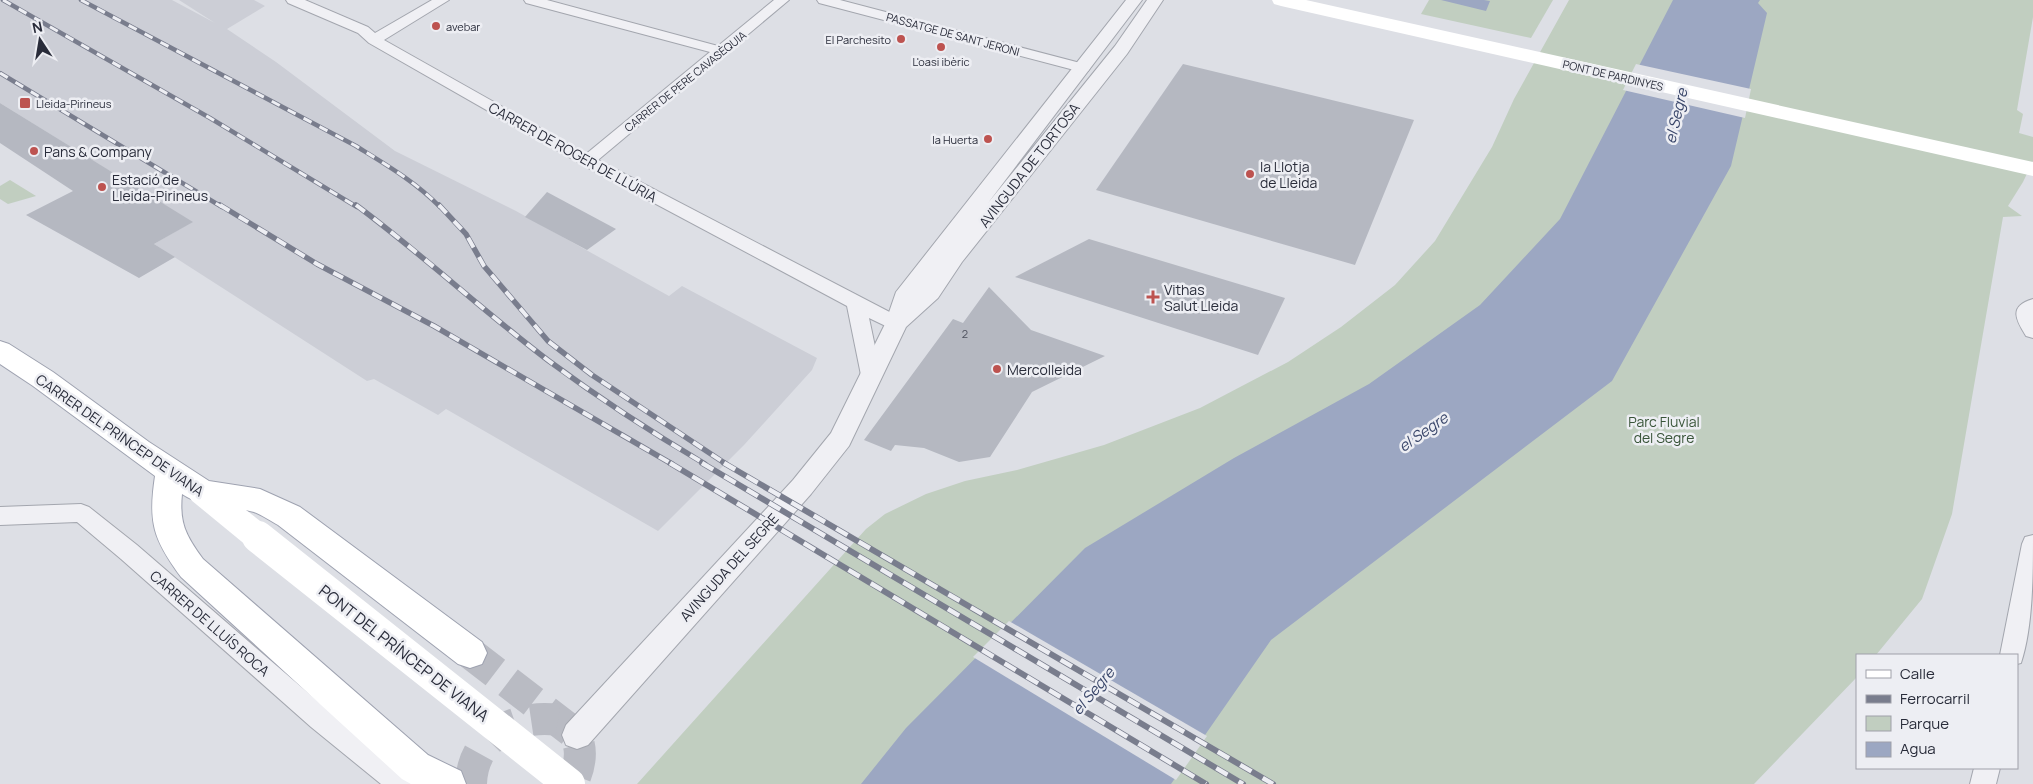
<svg xmlns="http://www.w3.org/2000/svg" width="2033" height="784" font-family="Manrope,sans-serif">
	<rect width="100%" height="100%" fill="#dddfe5"/>
	<path fill="#ccced6" d="M0,0H172L215,23L179,0H254L265,6L227,29L276,62L395,151L516,211L669,296L682,286L817,358L812,370L744,445L658,531L446,409L438,415L374,379L367,381L154,244L192,222L0,103Z"/>
	<g fill="#c1cec0">
		<path d="M1429,0H1553L1531,38L1421,14Z"/>
		<path d="M1569,0H2033V17L2017,110L2023,114L2019,133L2033,137V161L2023,182L2008,206L2022,216L2003,217L1952,514L1922,599L1876,655H1857V677L1754,784H637L866,529L885,514L926,494L965,481L1017,470L1104,445L1200,408L1288,362L1341,327L1395,285L1435,241L1492,147L1514,99Z"/>
		<path d="M10,180L36,196L8,204L0,199V186Z"/>
	</g>
	<g fill="#9ca7c2">
		<path d="M1441,0H1484L1490,1L1486,11Z"/>
		<path d="M1673,0H1760L1758,3L1767,13L1731,166L1612,381L1271,640L1171,784H861L906,728L1085,548L1234,458L1369,384L1480,305L1560,219Z"/>
	</g>
	<g fill="#dddfe5">
		<path d="M1636,64L1751,89L1745,118L1623,90Z"/>
		<path d="M1009,621L1207,736L1176,780L973,657Z"/>
	</g>
	<g fill="#b5b8c1">
		<path d="M1183,64L1414,120L1355,265L1096,190Z"/>
		<path d="M0,103L193,222L154,244L175,257L139,278L26,215L73,191L0,143Z"/>
		<path d="M547,192L616,229L587,250L525,217Z"/>
		<path d="M1089,239L1285,298L1258,355L1015,277Z"/>
		<path d="M989,287L1031,330L1105,356L1032,392L990,457L959,462L924,448L895,445L891,451L864,440L953,319L963,323Z"/>
	</g>
	<g fill="none" stroke-linecap="round" stroke-linejoin="round">
		<g stroke="#b9bbc3" stroke-width="32" stroke-dasharray="32 16" stroke-linecap="butt">
			<path d="M470,653L574,733C584,750 580,766 572,784"/>
			<path d="M471,784C472,737 515,714 558,720"/>
		</g>
		<g stroke="#a3a6ae" stroke-width="2">
			<g id="minor">
				<path d="M286,0H305L368,27L375,33L432,0H449L384,40L586,154L710,52L526,3L524,0H547L718,46L774,0H789L598,160L903,319L905,324L903,329L896,331L869,318L881,375L878,380L871,382L864,380L861,375L847,306L581,164L369,43L358,33L288,3Z"/>
				<path d="M817,0H840L1088,65L1090,68L1088,71H1078L819,3Z"/>
				<path d="M2033,299V338L2026,336C2016,320 2008,306 2033,299Z"/>
				<path d="M81,504L89,507L137,545L329,711L411,775L415,784H381L311,727L121,559L77,522L0,525V507Z"/>
				<path d="M2033,535C2033,574 2033,627 2021,663L2017,664V655H2000L2022,544L2025,537Z"/>
				<path d="M1974,768H2000L1996,784H1970Z"/>
			</g>
		</g>
		<g stroke="#a3a6ae" stroke-width="2">
			<path id="tertiary" d="M1126,0H1142L988,203L1115,46L1147,0H1163L1127,54L962,262L938,298L906,327L849,446L811,494L588,745L577,749L566,745L562,735L566,725L793,480L831,433L885,324L896,292Z"/>
		</g>
		<g stroke="#9ea2b0" stroke-width="2">
			<path id="primary" d="M0,341L9,344L53,372L149,442L209,481L260,489L300,507L482,642L487,653L482,664L470,668L458,664L278,525C271,521 262,515 254,512C229,505 204,509 182,494C179,523 186,536 203,559L428,755L461,771L466,784H411L402,779L181,577C153,539 148,522 155,476L33,386L0,364Z"/>
		</g>
		<use href="#minor" fill="#f0f0f4" fill-rule="evenodd"/>
		<use href="#tertiary" fill="#f0f0f4" fill-rule="evenodd"/>
		<g fill="#fff" fill-rule="evenodd">
			<path d="M1272,0H1306L2033,162V176L1281,6L1274,4Z"/>
			<path d="M202,480L213,484L269,528L273,537L269,546L258,550L247,546L191,500L187,492L191,484Z"/>
		</g>
		<use href="#primary" fill="#fff" fill-rule="evenodd"/>
		<g stroke="#797d8d" stroke-width="4.5">
			<g id="rail-far2">
				<path d="M3,0L210,118L357,207"/>
				<path d="M81,0L356,146C385,164 416,182 440,207"/>
				<path d="M0,73L222,207"/>
			</g>
		</g>
		<g stroke="#797d8d" stroke-width="5.5">
			<g id="rail-far1">
				<path d="M220,205L317,264L434,326L672,464"/>
				<path d="M356,205C422,254 483,311 549,361C599,398 651,432 705,464"/>
				<path d="M439,205L466,234L484,266L548,341L592,375L726,464"/>
			</g>
		</g>
		<g stroke="#797d8d" stroke-width="6">
			<g id="rail">
				<path d="M670,463L1206,784"/>
				<path d="M702,463L1243,784"/>
				<path d="M724,463L1273,784"/>
			</g>
		</g>
		<use href="#rail-far2" stroke="#edeef3" stroke-width="3" stroke-dasharray="9" stroke-linecap="butt"/>
		<use href="#rail-far1" stroke="#edeef3" stroke-width="4" stroke-dasharray="11" stroke-linecap="butt"/>
		<use href="#rail" stroke="#edeef3" stroke-width="4.5" stroke-dasharray="13" stroke-linecap="butt"/>
		<path stroke="#fff" stroke-width="32" d="M258,537L569,784"/>
	</g>
	<g fill="#bd5350" stroke="#edeef3" stroke-width="2">
		<circle cx="436" cy="26" r="5"/>
		<circle cx="901" cy="39" r="5"/>
		<circle cx="941" cy="47" r="5"/>
		<rect x="19" y="97" width="12" height="12" rx="2.5"/>
		<circle cx="988" cy="139" r="5"/>
		<circle cx="34" cy="151" r="5"/>
		<circle cx="1250" cy="174" r="5"/>
		<circle cx="102" cy="187" r="5"/>
		<path d="M1150.5 289.5h5v5h5v5h-5v5h-5v-5h-5v-5h5z"/>
		<circle cx="997" cy="369" r="5"/>
	</g>
	<g text-anchor="middle" dominant-baseline="central" stroke-width="5" stroke-linejoin="round" paint-order="stroke">
		<g font-size="11" fill="#292c3a" stroke="#edeef3" text-anchor="start">
			<text x="446" y="26">avebar</text>
			<text x="891" y="39" text-anchor="end">El Parchesito</text>
			<text x="941" y="61" text-anchor="middle">L'oasi ibèric</text>
			<text x="36" y="103">Lleida-Pirineus</text>
			<text x="978" y="139" text-anchor="end">la Huerta</text>
		</g>
		<g font-size="11" fill="#292c3a" stroke="#edeef3">
			<text transform="translate(953 34) rotate(15)">PASSATGE DE SANT JERONI</text>
			<text transform="translate(1613 75) rotate(13)">PONT DE PARDINYES</text>
			<text transform="translate(685 81) rotate(-39)">CARRER DE PERE CAVASÈQUIA</text>
		</g>
		<g font-size="11" fill="#4c4f5c">
			<text x="965" y="333">2</text>
		</g>
		<g font-size="14" fill="#292c3a" stroke="#edeef3" text-anchor="start">
			<text x="44" y="151">Pans &amp; Company</text>
			<text x="1260" y="166">la Llotja<tspan x="1260" dy="16">de Lleida</tspan></text>
			<text x="112" y="179">Estació de<tspan x="112" dy="16">Lleida-Pirineus</tspan></text>
			<text x="1164" y="289">Vithas<tspan x="1164" dy="16">Salut Lleida</tspan></text>
			<text x="1007" y="369">Mercolleida</text>
		</g>
		<g font-size="14" fill="#292c3a" stroke="#edeef3">
			<text transform="translate(573 152) rotate(29)">CARRER DE ROGER DE LLÚRIA</text>
			<text transform="translate(1029 165) rotate(-52)">AVINGUDA DE TORTOSA</text>
			<text transform="translate(120 435) rotate(35)">CARRER DEL PRINCEP DE VIANA</text>
			<text transform="translate(729 567) rotate(-48)">AVINGUDA DEL SEGRE</text>
			<text transform="translate(210 623) rotate(41)">CARRER DE LLUÍS ROCA</text>
		</g>
		<g font-size="14" fill="#385438" stroke="#edeef3">
			<text x="1664" y="421">Parc Fluvial<tspan x="1664" dy="16">del Segre</tspan></text>
		</g>
		<g font-size="15" font-style="italic" fill="#384569" stroke="#edeef3">
			<text transform="translate(1676 116) rotate(-77)">el Segre</text>
			<text transform="translate(1423 432) rotate(-35)">el Segre</text>
			<text transform="translate(1093 691) rotate(-50)">el Segre</text>
		</g>
		<g font-size="16" fill="#292c3a" stroke="#edeef3">
			<text transform="translate(404 653) rotate(38)">PONT DEL PRÍNCEP DE VIANA</text>
		</g>
	</g>
	<rect x="1856" y="654" width="162" height="115" fill="#edeef3" stroke="#9fa0a9"/>
	<rect x="1866" y="670" width="25" height="8" fill="#ffffff" stroke="#9fa0a9"/>
	<text x="1900" y="679" font-size="15" fill="#292c3a">Calle</text>
	<rect x="1866" y="695" width="25" height="8" fill="#797d8d" stroke="#9fa0a9"/>
	<text x="1900" y="704" font-size="15" fill="#292c3a">Ferrocarril</text>
	<rect x="1866" y="716" width="25" height="15" fill="#c1cec0" stroke="#9fa0a9"/>
	<text x="1900" y="729" font-size="15" fill="#292c3a">Parque</text>
	<rect x="1866" y="742" width="25" height="15" fill="#9ca7c2" stroke="#9fa0a9"/>
	<text x="1900" y="754" font-size="15" fill="#292c3a">Agua</text>
	<g transform="translate(40 40) rotate(348)" stroke="#edeef3" stroke-width="4" paint-order="stroke">
	<path d="M0-4L9 19L0 12L-9 19Z" fill="#292c3a"/>
	<text y="-8" font-size="14" font-weight="bold" text-anchor="middle" fill="#292c3a">N</text>
	</g>
</svg>
